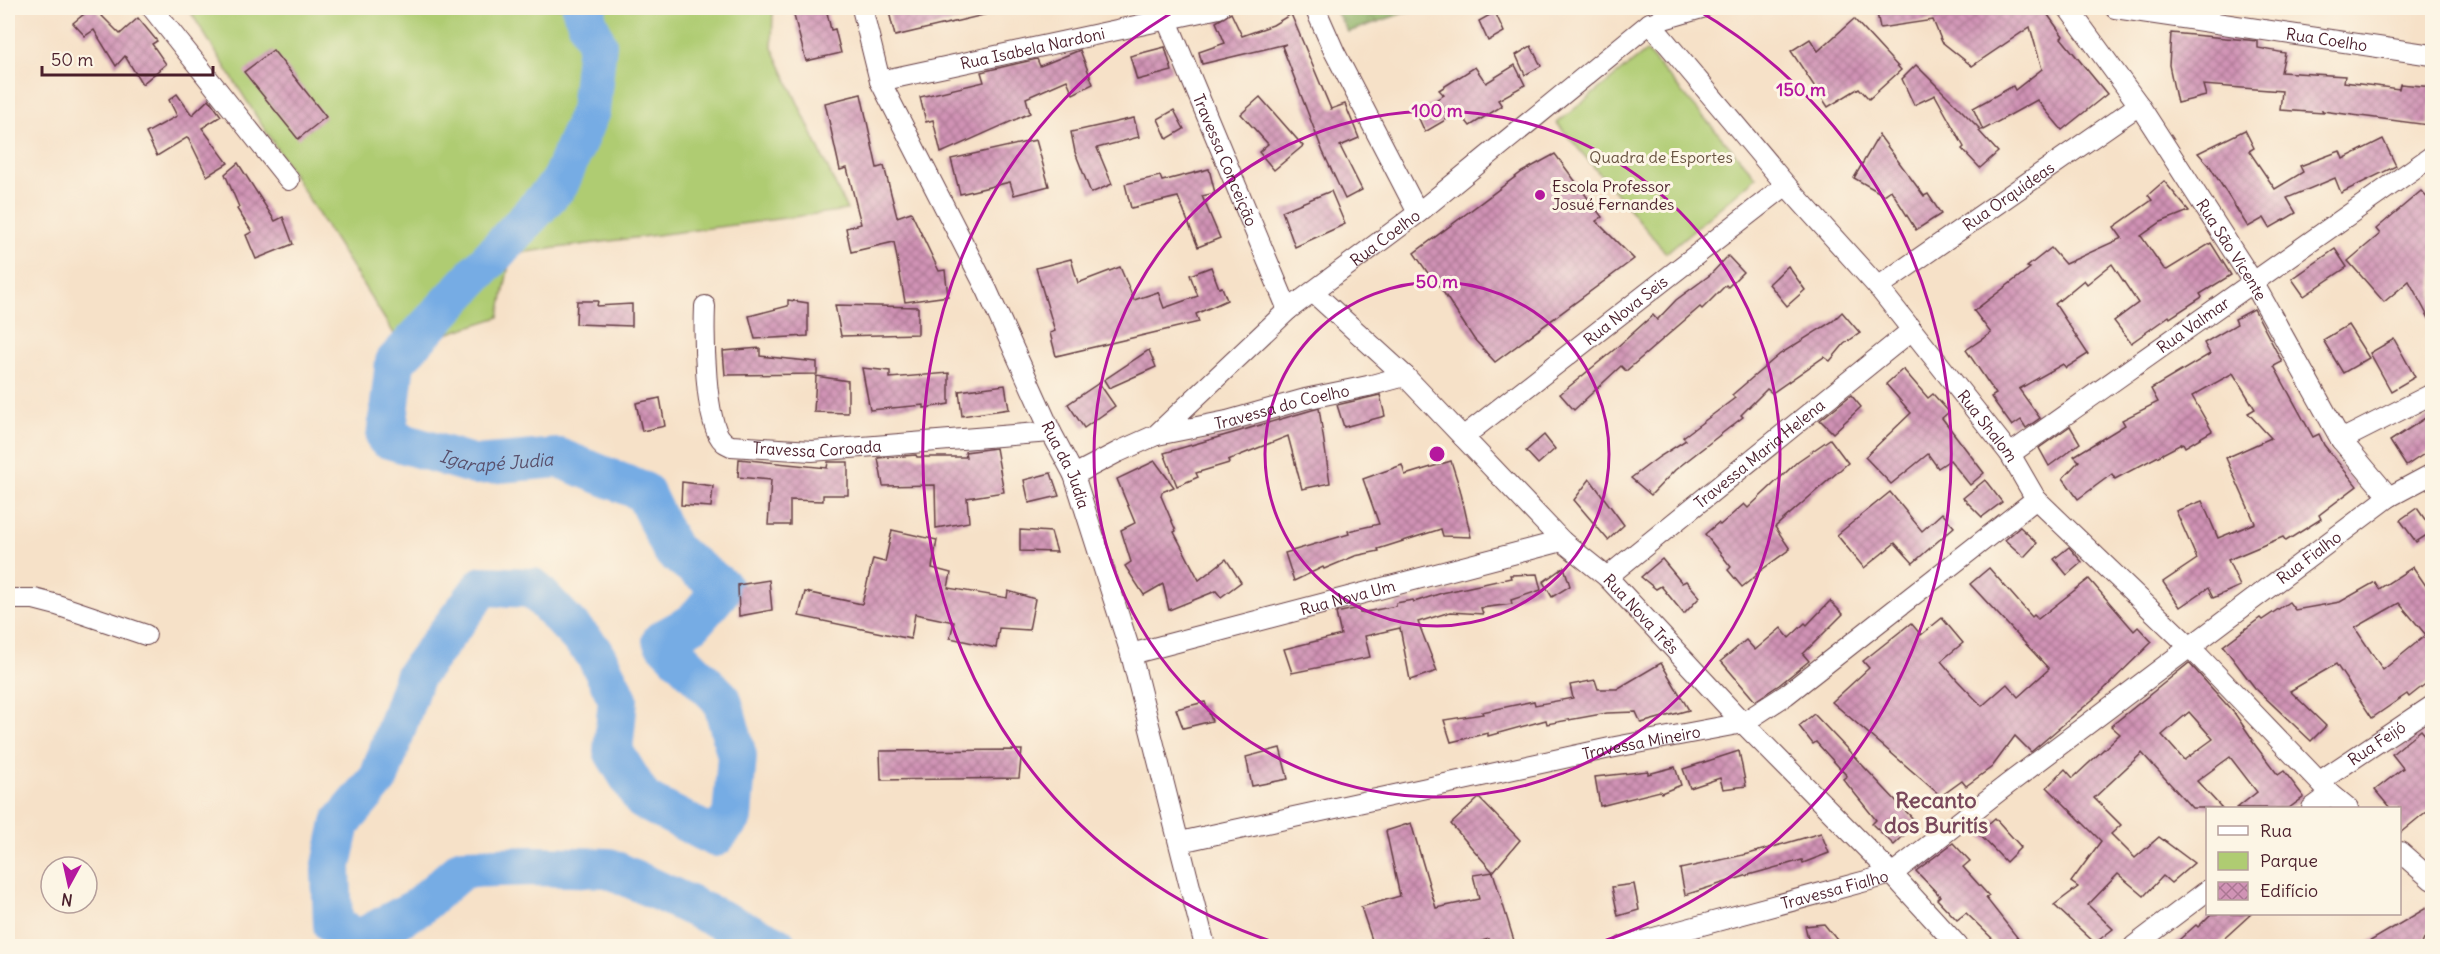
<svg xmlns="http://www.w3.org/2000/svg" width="2440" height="954" font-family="Delius,sans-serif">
	<defs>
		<pattern id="forest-crowns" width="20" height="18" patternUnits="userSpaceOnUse" patternTransform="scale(1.5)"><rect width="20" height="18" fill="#8bb064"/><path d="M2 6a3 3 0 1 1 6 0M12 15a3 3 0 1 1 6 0" fill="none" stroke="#748f53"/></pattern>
		<pattern id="building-cross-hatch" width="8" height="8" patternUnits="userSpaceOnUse" patternTransform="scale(1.5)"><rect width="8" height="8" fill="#d093b5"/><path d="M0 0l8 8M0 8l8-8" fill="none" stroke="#ab7793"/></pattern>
	</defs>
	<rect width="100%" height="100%" fill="#fcf5e5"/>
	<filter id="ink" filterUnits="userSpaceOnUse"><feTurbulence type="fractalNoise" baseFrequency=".0167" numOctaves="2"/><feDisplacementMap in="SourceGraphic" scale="12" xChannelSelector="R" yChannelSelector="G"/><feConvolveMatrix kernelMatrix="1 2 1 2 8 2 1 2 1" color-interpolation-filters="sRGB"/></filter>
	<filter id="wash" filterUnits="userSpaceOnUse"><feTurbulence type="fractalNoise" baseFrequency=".008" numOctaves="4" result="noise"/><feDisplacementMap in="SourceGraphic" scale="24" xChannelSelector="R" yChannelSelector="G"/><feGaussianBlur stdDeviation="1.35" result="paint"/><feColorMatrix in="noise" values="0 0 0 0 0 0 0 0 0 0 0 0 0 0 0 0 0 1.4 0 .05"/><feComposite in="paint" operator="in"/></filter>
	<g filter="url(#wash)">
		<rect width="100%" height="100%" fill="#f6e1c8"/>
		<g fill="#afcc72" stroke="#7c764e" stroke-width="1.5">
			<path d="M188,8H773L772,47L847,210L511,254L499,317L403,348Z"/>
			<path d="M1646,51L1756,177L1666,253L1557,123Z"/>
		</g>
		<path fill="url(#forest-crowns)" stroke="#6a6848" stroke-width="1.5" d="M1334,8H1418L1348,32Z"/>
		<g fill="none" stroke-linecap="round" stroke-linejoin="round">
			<path stroke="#76ace4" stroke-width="40" id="s1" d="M587,8L582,10L597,44L590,111L559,184L395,362L386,438L475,465L559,458L644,492L672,550L723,588L693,623L662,640L722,700L737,756L732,817L715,837L643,800L613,751L618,699L594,652L533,588L483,586L414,677L379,778L341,823L331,870L333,925L358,940L417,908L463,868L533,866L609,868L777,946"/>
		</g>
		<g id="blocks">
			<g fill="url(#building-cross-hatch)" fill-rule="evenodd">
				<path d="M80,8H94L120,34L138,18L157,41L152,44L166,64L142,84L125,56L116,66L94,30L85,36L73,23L84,14Z"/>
				<path d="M792,8H826L831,30L835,29L841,53L806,61Z"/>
				<path d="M908,8H988V14L895,36L889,12Z"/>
				<path d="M1876,8H2056L2048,15L2063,36L2061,38L2107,94L2062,130L2037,100L1983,130L1973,108L2013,86L2015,90L2042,69L2030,27L1972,66L1942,42L1933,20L1880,28Z"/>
				<path d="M1495,12L1504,32L1488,41L1479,21Z"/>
				<path d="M1231,13L1242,36L1273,25L1291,14L1331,109L1345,104L1359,138L1340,146L1362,190L1345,199L1323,152L1282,46L1286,44L1202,64L1199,52L1225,43L1216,22Z"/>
				<path d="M1854,19L1901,70L1869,99L1859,88L1828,107L1791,51L1810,39L1818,51Z"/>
				<path d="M2171,33L2258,41V48L2285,53L2281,72L2345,76L2344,82L2399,89L2400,84L2433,87L2428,125L2322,111L2323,113L2280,110L2282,91L2203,85L2206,96L2177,103L2169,65Z"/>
				<path d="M1531,46L1541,66L1525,75L1516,55Z"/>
				<path d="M1165,47L1172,71L1137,80L1130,56Z"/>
				<path d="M273,50L326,117L298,139L244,72Z"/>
				<path d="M1080,50L1093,84L1073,94L1067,80L1026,98L1030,113L941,153L933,120L926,122L920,97L984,82L981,72L1037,59L1040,66Z"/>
				<path d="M1515,65L1525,85L1498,100L1502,106L1470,126L1459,112L1425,132L1416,112L1444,95L1439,90L1475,67L1486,83Z"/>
				<path d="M1916,65L1981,130L1979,131L1998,152L1980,168L1962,149L1964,147L1935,95L1914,105L1902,79Z"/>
				<path d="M177,94L192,115L209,99L221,116L202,128L228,163L207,176L188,137L157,156L146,133L177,116L169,100Z"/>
				<path d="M861,94L877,168L884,166L897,217L911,212L939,271L945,270L948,296L905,302L894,242L851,252L846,228L861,224L847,168L840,170L825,103Z"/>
				<path d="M1260,97L1303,146L1274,170L1259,152L1268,144L1241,114Z"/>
				<path d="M1174,110L1184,129L1167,139L1158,119Z"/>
				<path d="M1134,118L1139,137L1097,148L1112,184L1091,193L1075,152L1071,132Z"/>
				<path d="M2245,130L2254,148L2249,151L2275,189L2303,172L2300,166L2340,151L2343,159L2383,139L2396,166L2341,193L2335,178L2287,198L2296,213L2270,228L2264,218L2248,227L2209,165L2198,153Z"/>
				<path d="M1879,135L1924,196L1928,194L1941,214L1916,230L1891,190L1884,195L1854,178Z"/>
				<path d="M1036,140L1049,186L1014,195L1010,182L960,194L951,159Z"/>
				<path d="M1555,154L1602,217L1596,221L1634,259L1495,362L1474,339L1434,278L1432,279L1414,253L1522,172Z"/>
				<path d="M238,163L275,221L283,217L293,244L256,259L246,235L252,232L237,209L239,207L225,174Z"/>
				<path d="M1209,169L1215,193L1202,196L1220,238L1198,247L1178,197L1131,208L1125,184L1160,176L1162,181Z"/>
				<path d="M2164,181L2189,211L2161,222L2141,236L2164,269L2167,270L2211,243L2231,275L2200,294L2202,297L2170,318L2169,316L2131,343L2114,321L2138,303L2112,264L2087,284L2084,280L2055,304L2088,354L2066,368L2063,364L2019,389L2040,418L2026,428L2021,420L2012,426L1991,397L1996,394L1966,350L1991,333L1974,311L2030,268L2027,267L2051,248L2065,264L2122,238L2114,227L2152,200L2148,195Z"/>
				<path d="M1331,191L1345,224L1295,247L1282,211Z"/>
				<path d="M2421,191L2433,204V326L2409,281L2384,302L2348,261L2380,234L2376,229Z"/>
				<path d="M2335,249L2347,267L2304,296L2292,279Z"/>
				<path d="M1728,256L1743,272L1728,287L1726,285L1702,309L1700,307L1626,371L1621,366L1574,410L1560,394L1615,349L1653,315L1657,320L1676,300L1710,275Z"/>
				<path d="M1071,259L1078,283L1120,267L1134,300L1158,292L1164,308L1198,296L1190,275L1211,267L1219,288L1222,287L1227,300L1196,314L1199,322L1056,356L1050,333L1055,331L1036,268Z"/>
				<path d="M1788,266L1805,290L1787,306L1769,284Z"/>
				<path d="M788,300L808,303V336L755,339L749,316L788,306Z"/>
				<path d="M577,301H598L597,306L632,304V326L576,324Z"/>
				<path d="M835,305L918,307V334L841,336Z"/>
				<path d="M2254,309L2282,362L2274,366L2313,437L2319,434L2324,445L2357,486L2319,515L2321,519L2286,541L2283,537L2228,560L2240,586L2213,598L2208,588L2180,607L2163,582L2197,559L2176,511L2202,501L2218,538L2255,523L2226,458L2271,438L2248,413L2255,409L2233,373L2192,396L2212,431L2185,447L2183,443L2115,479L2112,474L2078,499L2063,478L2079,461L2074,456L2125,425L2122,420L2158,402L2151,389L2210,354L2204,343L2237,324L2235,319Z"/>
				<path d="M1842,312L1860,333L1844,344L1830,361L1824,357L1772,393L1767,389L1741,415L1743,417L1675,470L1651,495L1631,478L1659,457L1686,440L1683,437L1735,398L1732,395L1780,354L1833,321Z"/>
				<path d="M2348,325L2369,358L2343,373L2323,340Z"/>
				<path d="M2394,339L2415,377L2391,391L2370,353Z"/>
				<path d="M760,348V356L817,362V374L725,375L723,351Z"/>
				<path d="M1149,350L1156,367L1109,388L1104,380Z"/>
				<path d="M862,368L890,371V378L949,373V404L924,408V405L870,410Z"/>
				<path d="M1903,369L1928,398L1933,394L1949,412L1942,418L1984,473L1970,485L1950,460L1938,468L1928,454L1891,484L1865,457L1911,413L1886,384Z"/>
				<path d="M816,376L848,381V413L814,412Z"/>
				<path d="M1099,383L1115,406L1084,428L1068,404Z"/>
				<path d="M1005,385L1009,409L962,416L959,391Z"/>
				<path d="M1380,395L1385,416L1344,427L1337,405Z"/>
				<path d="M1851,395L1861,407L1833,433L1820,420Z"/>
				<path d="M660,398L665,426L642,431L636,403Z"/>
				<path d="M1319,408L1330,483L1302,489L1288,436L1228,460L1229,463L1196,473L1198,477L1177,486L1164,453Z"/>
				<path d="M2433,413V448L2406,466L2390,441Z"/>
				<path d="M2070,426L2080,443L2049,466L2039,448Z"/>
				<path d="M1544,435L1555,449L1538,464L1526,451Z"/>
				<path d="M1830,439L1848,463L1775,527L1790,549L1756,574L1757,575L1742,587L1728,570L1731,567L1705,534L1718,523L1720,525L1744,504L1748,508L1798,461Z"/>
				<path d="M996,448L1004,492L967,498L969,522L936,528L935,485L883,486L878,458L916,455L917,457H966L965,452Z"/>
				<path d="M739,459L827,468L828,462H848V495H823V501L790,500V525H768L771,480L738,477Z"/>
				<path d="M1155,461L1174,487L1162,492L1161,496L1176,531L1174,532L1199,580L1226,559L1241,582L1221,597L1216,591L1169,610L1163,584L1144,595L1125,566L1131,562L1121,530L1135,523L1117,479Z"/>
				<path d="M1451,461L1460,489L1471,537L1443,536L1441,529L1378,549L1379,551L1355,556L1324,569L1323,567L1294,581L1285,553L1349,534L1348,531L1379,524L1363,479L1402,465L1405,475Z"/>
				<path d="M1051,473L1059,496L1029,503L1024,480Z"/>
				<path d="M1590,479L1624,525L1608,540L1574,500Z"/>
				<path d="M1985,480L2002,502L1982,517L1963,498Z"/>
				<path d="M682,482L713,486L711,507L681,505Z"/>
				<path d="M1890,492L1922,531L1942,513L1954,527L1913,563L1895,543L1864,568L1837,535Z"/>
				<path d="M2417,508L2433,531L2416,542L2400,520Z"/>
				<path d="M2020,527L2037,543L2024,557L2005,540Z"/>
				<path d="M892,530L937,540L932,568L951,573L948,588L1007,598L1008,591L1035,599L1029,630L999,628L996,648L950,638L954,622L915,614L911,639L799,616L805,592L862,604L873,559L885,562Z"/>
				<path d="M1020,530L1051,532L1057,552L1020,551Z"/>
				<path d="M2069,547L2082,562L2067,575L2054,559Z"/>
				<path d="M1662,559L1682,583L1686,581L1700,597L1684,614L1661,586L1656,589L1641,577Z"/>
				<path d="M1564,567L1570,586L1552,597L1543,582Z"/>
				<path d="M2413,567L2433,596V678L2409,697L2407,694L2372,718L2336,664L2290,691L2326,726L2311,741L2255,688L2223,646L2260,618L2262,620L2289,602L2295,610L2340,602L2375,582L2379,589ZM2399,603L2426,635L2383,670L2355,628Z"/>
				<path d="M1989,568L2032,617L2034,615L2038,619L2089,579L2134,631L2138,627L2152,642L2098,695L2031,752L2015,736L1992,767L1966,786L1962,781L1941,796L1832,702L1869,668L1863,661L1911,623L1921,635L1942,618L1963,643L1941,661L1957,680L1982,706L2007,684L2018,697L2049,669L1970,584Z"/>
				<path d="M1537,574L1541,590L1511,600L1512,604L1481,608L1483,614L1450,612L1418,622L1437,671L1410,680L1400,628L1365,636L1370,657L1292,673L1284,649L1341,635L1336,613L1359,608L1360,613L1396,606V603L1413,600L1414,602L1442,593L1511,578L1510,575Z"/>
				<path d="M769,580L772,610L739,616L738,585Z"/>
				<path d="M1830,601L1843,614L1803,654L1809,661L1779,685L1755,701L1721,661L1746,640L1755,650L1781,628L1789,638L1805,623L1807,625Z"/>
				<path d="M1661,663L1689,710L1641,723L1636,712L1607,713L1547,724L1546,720L1488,736V733L1451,742L1444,720L1483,714L1482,712L1534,701L1535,705L1573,698L1570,685L1595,680L1598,689H1617Z"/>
				<path d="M2189,663L2235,714L2253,740L2252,741L2278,775L2284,771L2304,797L2289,808H2237L2257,792L2230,757L2197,781L2222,808H2192L2142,753L2094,798L2121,825L2111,834L2135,858L2159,837L2194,863L2171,883L2163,876L2144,896L2118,874L2088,905L2113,929L2095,943L2054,905L2078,887L2071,882L2101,841L2047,787L2065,769L2073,778L2120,734L2111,726ZM2189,712L2213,739L2184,760L2162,735Z"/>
				<path d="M1205,702L1212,721L1183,728L1176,709Z"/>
				<path d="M1814,714L1917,823L1894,845L1872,824L1876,820L1843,779L1847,776L1816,742L1813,744L1799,726Z"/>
				<path d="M2421,730L2433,744V806L2400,833V808H2390L2375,790L2403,768L2392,754Z"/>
				<path d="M1280,748L1288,779L1252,786L1246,757Z"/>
				<path d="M1022,750L1019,778L881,780L880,751Z"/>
				<path d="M1739,751L1746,786L1723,789L1720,778L1690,788L1683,769Z"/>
				<path d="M1675,767L1681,785L1661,793L1660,791L1600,806L1595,777L1648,771V774Z"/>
				<path d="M1479,798L1520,840L1493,872L1451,824Z"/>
				<path d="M1995,818L2021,847L2006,862L1978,833Z"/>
				<path d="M1411,823L1436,908L1479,899L1473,875L1493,872L1515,944L1491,946L1489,939L1465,946H1374L1361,907L1400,896L1386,831Z"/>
				<path d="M1821,833L1829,853L1803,863L1802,860L1745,876L1685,895L1680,869L1752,853Z"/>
				<path d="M1953,843L1970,861L1963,867L1989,896L1986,898L2024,946H2000L1966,913L1957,920L1937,899L1940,896L1916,871Z"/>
				<path d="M1634,884L1639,910L1618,916L1612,887Z"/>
				<path d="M2433,904V920L2421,946H2362Z"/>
				<path d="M2211,914H2251L2217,945L2219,946H2172L2196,925L2198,927Z"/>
				<path d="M1824,924L1837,940L1810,946L1805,926Z"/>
			</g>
		</g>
	</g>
	<g filter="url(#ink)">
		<use href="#blocks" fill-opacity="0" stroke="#643c43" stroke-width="1.5"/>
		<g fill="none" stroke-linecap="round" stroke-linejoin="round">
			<g stroke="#643c43" stroke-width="22">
				<g id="minor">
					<path d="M152,8L289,180"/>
					<path id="s2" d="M862,8L880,81L987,290L1051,432L1074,475L1131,654L1205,946"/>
					<path id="s3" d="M1164,8L1166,18L1288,310"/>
					<path d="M1315,8L1334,51L1418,213"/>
					<path id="s4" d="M2068,8L2139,105L2253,282L2341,440L2389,497"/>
					<path id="s5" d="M2115,8L2432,55"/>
					<path id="s6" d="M1650,23L1786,185L1878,287L2010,454L2036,499L2190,647L2331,794L2348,808"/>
					<path id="s7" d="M880,81L1219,8"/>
					<path id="s8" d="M1878,287L2139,105"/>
					<path id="s9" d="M1314,293L1405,376L1562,541L1607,577L1743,723L1892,874L1958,946"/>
					<path id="s10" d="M705,306C704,332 704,425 723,441C725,444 728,444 731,446L812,451L1051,432"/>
					<path id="s11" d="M1157,435L1227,421L1305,399L1368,386L1405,376"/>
					<path id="s12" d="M1463,437L1786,185"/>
					<path d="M2341,440L2432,394"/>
					<path id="s13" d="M2010,454L2432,156"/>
					<path id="s14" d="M1074,475L1118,452L1156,435L1288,310L1418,213L1650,23L1702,8"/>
					<path id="s15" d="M1607,577L1912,330"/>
					<path d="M8,599H34L57,605L146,635"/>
					<path id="s16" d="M1131,654L1562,541"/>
					<path id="s17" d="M2320,781L2432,706"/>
					<path d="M2312,808L2331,794"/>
					<path id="s18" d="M1180,842L1610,748L1743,723L1786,695L2036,499"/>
					<path d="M2400,852L2432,880"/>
					<path id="s19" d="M1624,946L1892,874L2008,784L2389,497L2432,474"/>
					<path d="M2134,946L2208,890"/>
				</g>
			</g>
			<use href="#minor" stroke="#fff" stroke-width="20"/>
		</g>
	</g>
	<g fill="none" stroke="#b5179e" stroke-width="3">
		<circle cx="1437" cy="454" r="172"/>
		<circle cx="1437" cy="454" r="343"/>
		<path d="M1286 946A515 515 0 0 1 1180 8M1694 8A515 515 0 0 1 1588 946"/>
	</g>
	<circle fill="#b5179e" stroke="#fcf5e5" stroke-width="2" cx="1540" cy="195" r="6"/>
	<g text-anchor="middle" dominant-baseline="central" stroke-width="6" stroke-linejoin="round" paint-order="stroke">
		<g font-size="16" fill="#4a1f2b" stroke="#fcf5e5">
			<text stroke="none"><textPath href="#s5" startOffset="214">Rua Coelho</textPath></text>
			<text stroke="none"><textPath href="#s7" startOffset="156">Rua Isabela Nardoni</textPath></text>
			<text stroke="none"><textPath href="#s3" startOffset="164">Travessa Conceição</textPath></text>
			<text stroke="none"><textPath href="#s8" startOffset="159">Rua Orquídeas</textPath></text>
			<text stroke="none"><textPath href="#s14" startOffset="394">Rua Coelho</textPath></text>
			<text stroke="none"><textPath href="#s4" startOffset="292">Rua São Vicente</textPath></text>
			<text stroke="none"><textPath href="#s12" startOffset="206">Rua Nova Seis</textPath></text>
			<text stroke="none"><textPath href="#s13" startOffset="224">Rua Valmar</textPath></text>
			<text stroke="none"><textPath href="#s11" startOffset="128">Travessa do Coelho</textPath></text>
			<text stroke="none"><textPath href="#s6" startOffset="526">Rua Shalom</textPath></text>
			<text stroke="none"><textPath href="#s10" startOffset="234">Travessa Coroada</textPath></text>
			<text stroke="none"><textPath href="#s15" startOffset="196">Travessa Maria Helena</textPath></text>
			<text stroke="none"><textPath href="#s2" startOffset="502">Rua da Judia</textPath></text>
			<text stroke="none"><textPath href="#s19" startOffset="801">Rua Fialho</textPath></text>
			<text stroke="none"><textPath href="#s16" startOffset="224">Rua Nova Um</textPath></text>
			<text stroke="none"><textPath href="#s9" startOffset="459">Rua Nova Três</textPath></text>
			<text stroke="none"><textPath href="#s18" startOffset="472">Travessa Mineiro</textPath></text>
			<text stroke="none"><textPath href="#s17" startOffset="68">Rua Feijó</textPath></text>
			<text stroke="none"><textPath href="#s19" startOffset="218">Travessa Fialho</textPath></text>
		</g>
		<g font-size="16" fill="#685340" stroke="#fcf5e5">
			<text x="1661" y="157">Quadra de Esportes</text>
		</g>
		<g font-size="16" fill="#4a1f2b" stroke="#fcf5e5" text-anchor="start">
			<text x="1552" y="186">Escola Professor<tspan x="1552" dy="18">Josué Fernandes</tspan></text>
		</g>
		<g font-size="18" font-style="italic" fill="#59506c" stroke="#fcf5e5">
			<text stroke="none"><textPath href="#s1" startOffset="622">Igarapé Judia</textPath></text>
		</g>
		<g font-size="22" font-weight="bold" fill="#79485b" stroke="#fcf5e5">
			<text x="1936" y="800">Recanto<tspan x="1936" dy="25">dos Buritís</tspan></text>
		</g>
	</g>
	<circle cx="1437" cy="454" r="9" fill="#b5179e" stroke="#fcf5e5" stroke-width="3"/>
	<g font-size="18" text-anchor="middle" font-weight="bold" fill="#b5179e" stroke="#fcf5e5" stroke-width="6" stroke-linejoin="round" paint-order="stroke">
		<text x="1801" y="96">150 m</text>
		<text x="1437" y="117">100 m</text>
		<text x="1437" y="288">50 m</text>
	</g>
	<rect width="2440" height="954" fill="none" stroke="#fcf5e5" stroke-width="30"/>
	<rect x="2206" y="807" width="195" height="108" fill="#fcf5e5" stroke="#b59f9b" stroke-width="1.5"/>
	<rect x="2218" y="826" width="30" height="9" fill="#ffffff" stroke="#b59f9b" stroke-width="1.5"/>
	<text x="2260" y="837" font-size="18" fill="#4a1f2b">Rua</text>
	<rect x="2218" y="852" width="30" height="18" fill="#afcc72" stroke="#b59f9b" stroke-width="1.5"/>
	<text x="2260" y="867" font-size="18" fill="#4a1f2b">Parque</text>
	<rect x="2218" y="882" width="30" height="18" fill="url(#building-cross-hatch)" stroke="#b59f9b" stroke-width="1.5"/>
	<text x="2260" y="897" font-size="18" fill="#4a1f2b">Edifício</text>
	<g transform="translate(69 885) rotate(188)"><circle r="28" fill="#fcf5e5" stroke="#b59f9b" stroke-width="1.5"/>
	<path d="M0-4.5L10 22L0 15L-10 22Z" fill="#b5179e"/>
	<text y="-9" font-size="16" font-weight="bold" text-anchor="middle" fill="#4a1f2b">N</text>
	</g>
	<path d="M42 66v9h171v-9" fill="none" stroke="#4a1f2b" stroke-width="3"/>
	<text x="51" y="66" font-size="18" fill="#4a1f2b" stroke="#fcf5e5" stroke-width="4.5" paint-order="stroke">50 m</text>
</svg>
